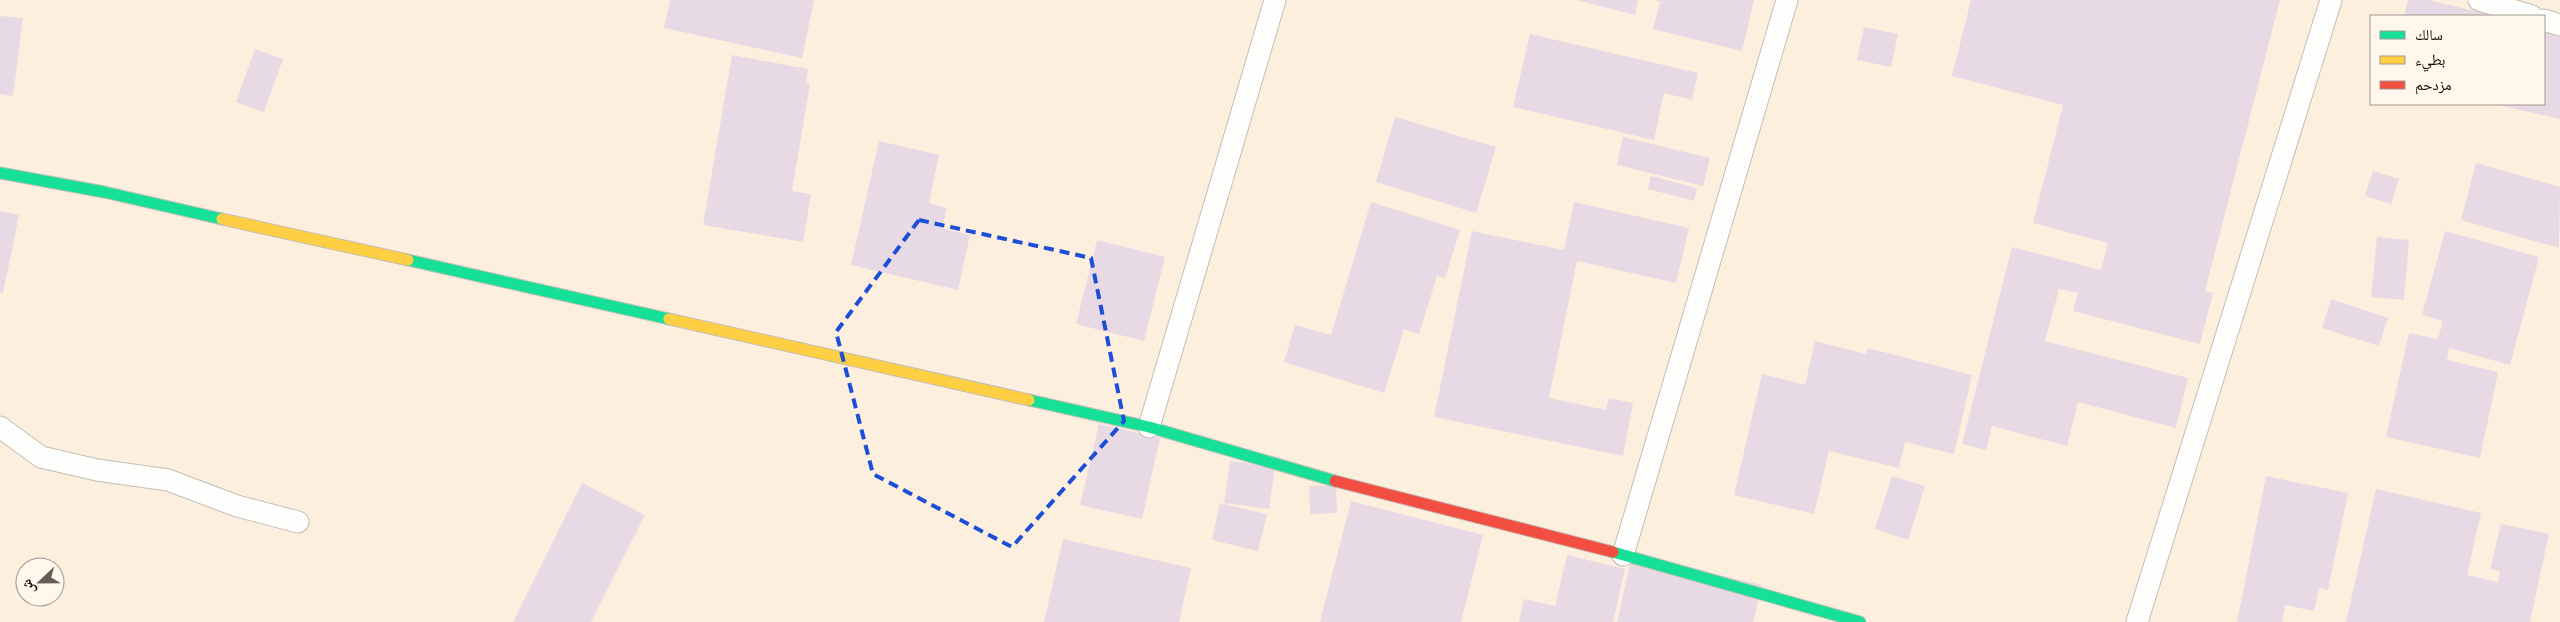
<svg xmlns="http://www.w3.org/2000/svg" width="2560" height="622" font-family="Inter,'Noto Naskh Arabic',sans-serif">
	<rect width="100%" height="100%" fill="#fbf6f0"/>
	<path fill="#fdefde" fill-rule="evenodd" d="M0,0H2560V622H0ZM2371,16H2544V104H2371ZM25,567H55V597H25Z"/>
	<g fill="#e8dae4">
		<path d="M670,0H814L802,58L664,28Z"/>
		<path d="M1576,0H1638L1635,15Z"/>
		<path d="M1654,0H1754L1742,51L1653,29L1660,2Z"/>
		<path d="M1971,0H2280L2205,291L2213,293L2200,344L2073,311L2078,293L2059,289L2045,341L2188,378L2176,428L2078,402L2067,446L1992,426L1986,450L1962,444L2012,247L2101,270L2108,243L2033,223L2063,105L1952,76Z"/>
		<path d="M2408,0H2429L2495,16H2404Z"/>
		<path d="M0,16L23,18L13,96L0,94Z"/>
		<path d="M1864,27L1898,34L1891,67L1857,60Z"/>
		<path d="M2544,27L2560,31V119L2498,105L2544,104Z"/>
		<path d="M1530,34L1698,73L1692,100L1664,93L1654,140L1513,107Z"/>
		<path d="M255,49L283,59L264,112L236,102Z"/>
		<path d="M732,55L808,69L806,83L810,84L792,191L811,194L803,242L703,225Z"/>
		<path d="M1395,117L1496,147L1476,213L1376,182Z"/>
		<path d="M1623,137L1710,158L1703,186L1617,165Z"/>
		<path d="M879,141L939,155L929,203L947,208L942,228L970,235L958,290L851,265Z"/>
		<path d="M2476,163L2560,187L2559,248L2461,220Z"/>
		<path d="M2373,171L2399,179L2391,204L2365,196Z"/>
		<path d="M1651,176L1697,188L1694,201L1648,189Z"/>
		<path d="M1371,202L1460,230L1445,278L1437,276L1419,334L1404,329L1384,393L1284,362L1295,325L1331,335Z"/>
		<path d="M1574,202L1689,228L1676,283L1577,261L1549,398L1606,410L1609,398L1633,403L1623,456L1434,417L1472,231L1564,250Z"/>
		<path d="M0,211L19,215L3,293H0Z"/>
		<path d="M2445,231L2539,257L2510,365L2449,348L2447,360L2498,372L2480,458L2386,437L2409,333L2438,339L2443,321L2422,315Z"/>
		<path d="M2377,237L2409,240L2404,300L2371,297Z"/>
		<path d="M1097,240L1165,257L1144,341L1076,324Z"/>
		<path d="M2331,299L2388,318L2379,346L2322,328Z"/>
		<path d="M1815,341L1866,354L1868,348L1972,375L1954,454L1905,442L1899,468L1829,451L1814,514L1734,495L1762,374L1805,385Z"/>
		<path d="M1099,424L1160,438L1142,519L1080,505Z"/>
		<path d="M1230,461L1275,467L1269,509L1224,503Z"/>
		<path d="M1892,476L1925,486L1908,540L1875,529Z"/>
		<path d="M2266,476L2348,493L2328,590L2319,588L2314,611L2285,605L2282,622H2237Z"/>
		<path d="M582,483L645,515L591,622H513Z"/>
		<path d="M1309,486H1336L1337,513L1310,514Z"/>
		<path d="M2376,489L2481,513L2467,575L2498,582L2500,571L2490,569L2501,524L2549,534L2530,622H2346Z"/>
		<path d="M1351,501L1483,535L1461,622H1320Z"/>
		<path d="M1220,503L1267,514L1258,551L1212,540Z"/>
		<path d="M1063,539L1191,568L1179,622H1044Z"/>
		<path d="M1567,555L1625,569L1613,622H1519L1524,599L1555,606Z"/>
		<path d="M1632,555L1762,585L1753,622H1617Z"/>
	</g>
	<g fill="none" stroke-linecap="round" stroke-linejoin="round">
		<g stroke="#c3bdb6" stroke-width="23">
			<g id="lane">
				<path d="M2479,0L2532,16"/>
				<path d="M2544,20L2560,25"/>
				<path d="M0,427L41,457L97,470L168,480L237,506L298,522"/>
				<path d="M1149,427L1275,0"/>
				<path d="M1623,555L1787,0"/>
				<path d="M2137,622L2331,0"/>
			</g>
		</g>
		<g stroke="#c3bdb6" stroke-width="13">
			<g id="fast">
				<path d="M0,173L104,192L222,219"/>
				<path d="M408,260L669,319"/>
				<path d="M1029,400L1149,427L1335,481"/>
				<path d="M1613,552L1860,622"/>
			</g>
		</g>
		<g stroke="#c3bdb6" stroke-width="13">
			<g id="slow">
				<path d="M222,219L408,260"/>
				<path d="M669,319L1029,400"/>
			</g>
		</g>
		<g stroke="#c3bdb6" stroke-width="13">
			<path id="jam" d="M1335,481L1613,552"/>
		</g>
		<use href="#lane" stroke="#fefefd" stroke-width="21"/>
		<use href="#fast" stroke="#16e098" stroke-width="11"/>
		<use href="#slow" stroke="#ffcf43" stroke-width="11"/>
		<use href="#jam" stroke="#f24e42" stroke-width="11"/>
	</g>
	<path fill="none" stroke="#1d4ed8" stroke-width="4" stroke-dasharray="10 6" stroke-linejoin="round" d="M919,220L1091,258L1124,421L1012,547L873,474L836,332Z"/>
	<rect x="2370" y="15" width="175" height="90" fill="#fff7ec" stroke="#a0998f"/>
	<rect x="2380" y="31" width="25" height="8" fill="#16e098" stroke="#a0998f"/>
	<text x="2415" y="40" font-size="15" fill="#110b04">سالك</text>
	<rect x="2380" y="56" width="25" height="8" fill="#ffcf43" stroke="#a0998f"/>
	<text x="2415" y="65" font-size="15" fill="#110b04">بطيء</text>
	<rect x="2380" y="81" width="25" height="8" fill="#f24e42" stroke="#a0998f"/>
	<text x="2415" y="90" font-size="15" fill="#110b04">مزدحم</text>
	<g transform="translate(40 582) rotate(248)"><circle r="24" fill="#fff7ec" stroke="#a0998f"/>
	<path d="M0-4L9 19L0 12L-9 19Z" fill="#635d57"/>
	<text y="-8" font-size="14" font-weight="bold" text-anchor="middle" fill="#110b04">ش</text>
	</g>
</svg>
